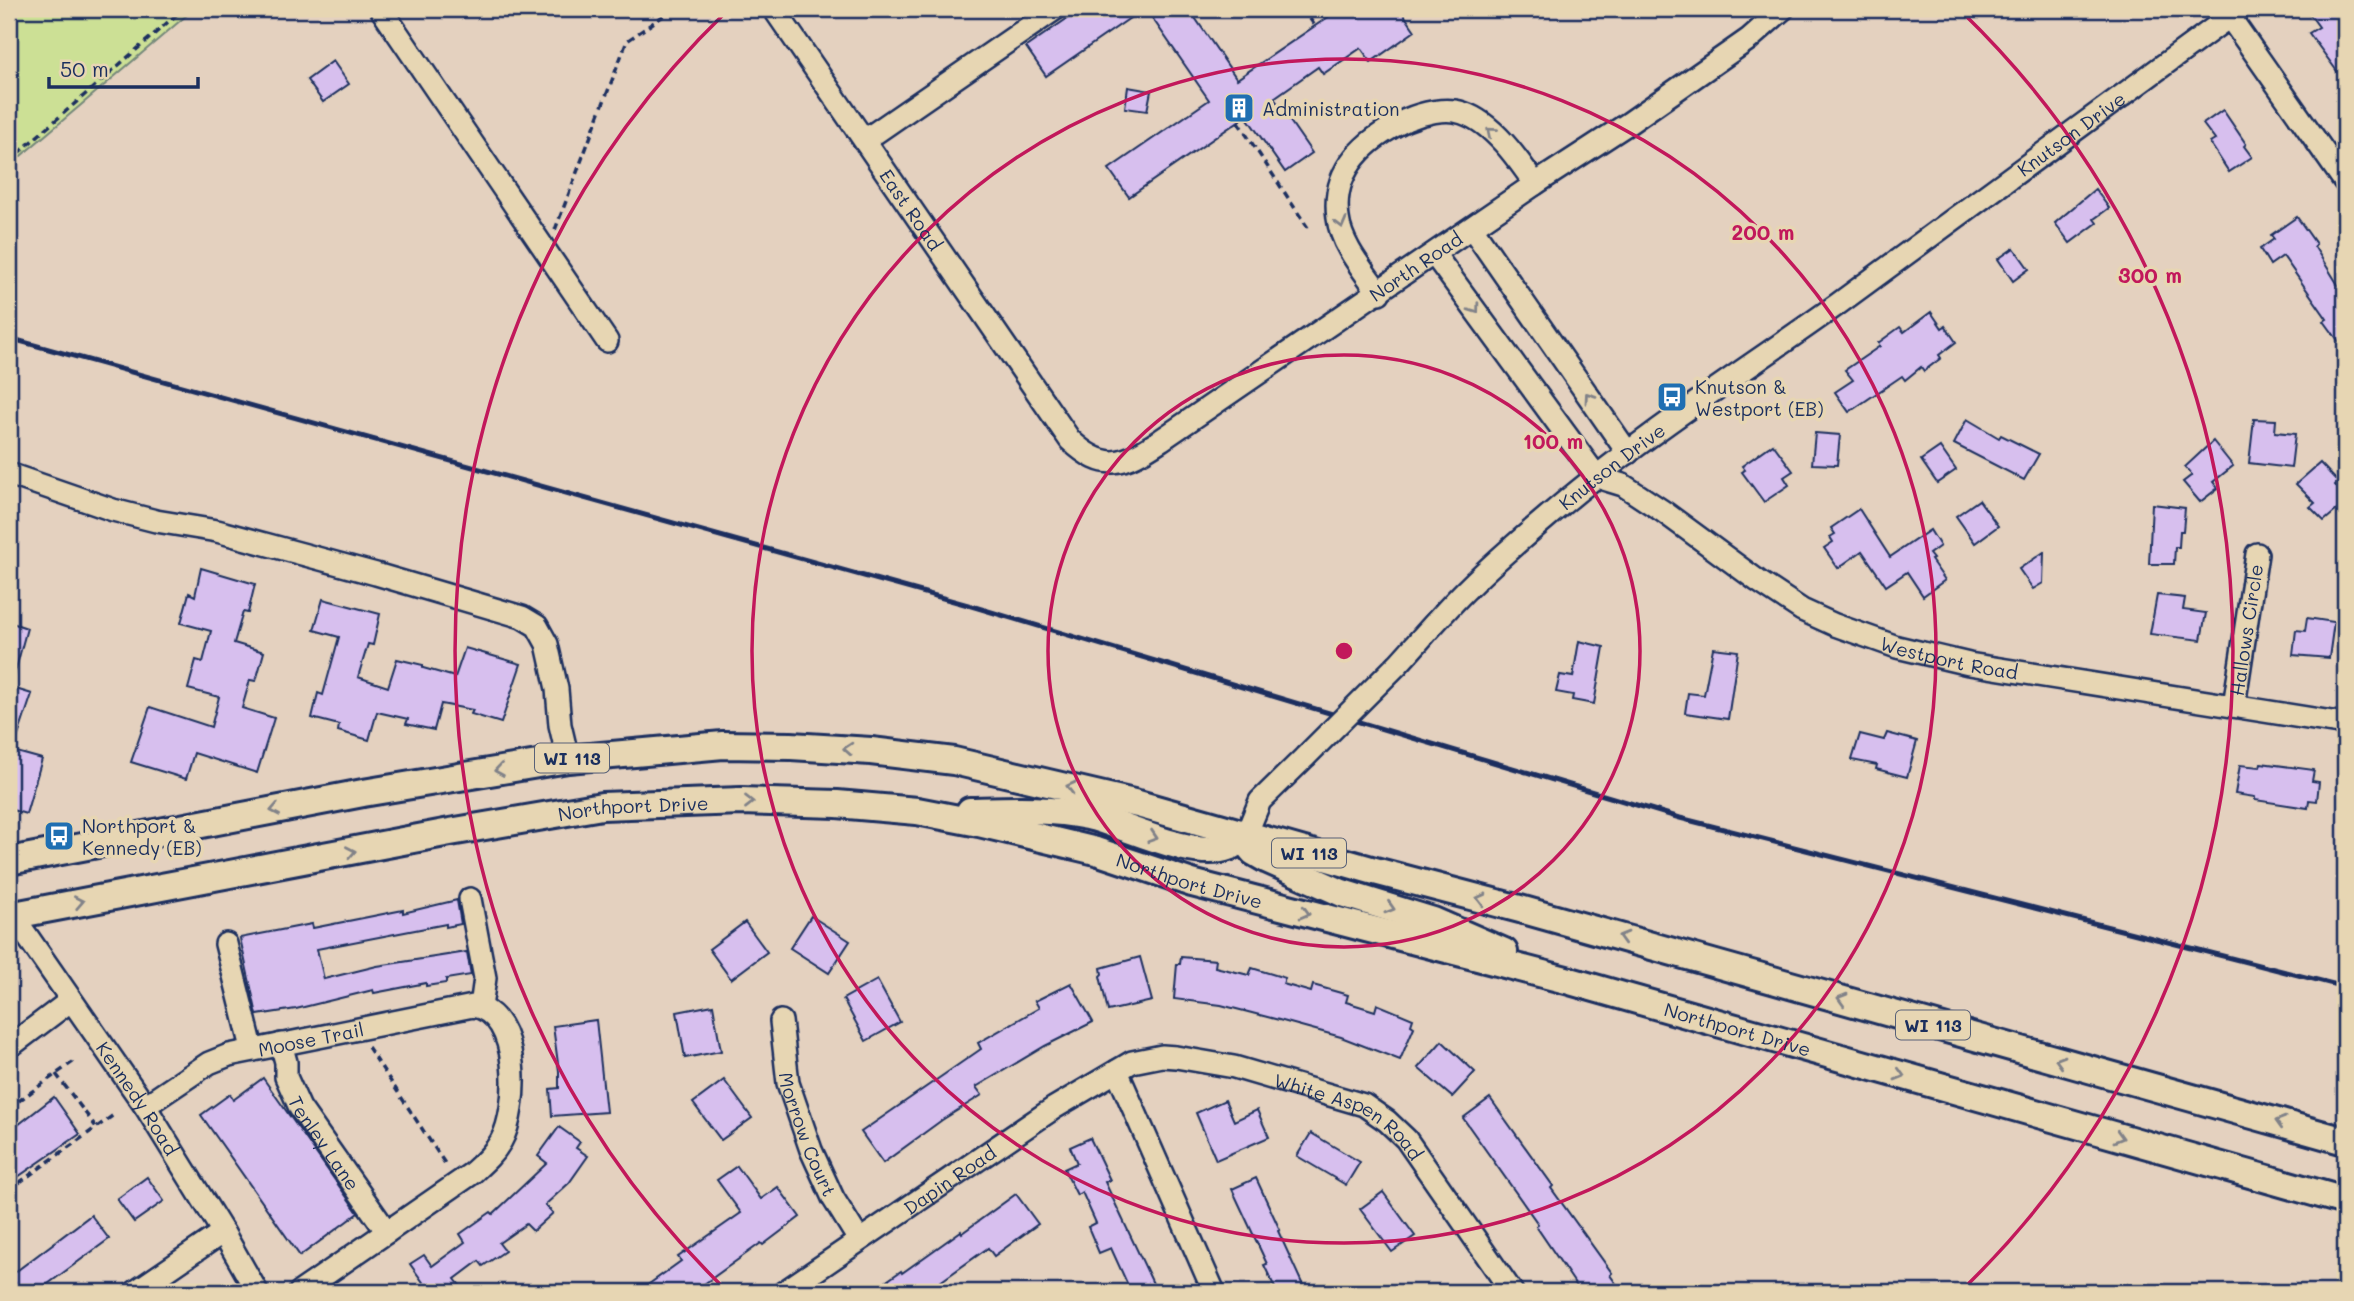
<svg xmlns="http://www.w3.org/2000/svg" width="2354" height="1301" font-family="Mali,sans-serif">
	<rect width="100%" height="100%" fill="#e4d1bf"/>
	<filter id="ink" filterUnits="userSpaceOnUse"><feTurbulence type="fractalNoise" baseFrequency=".0143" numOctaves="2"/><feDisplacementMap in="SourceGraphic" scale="14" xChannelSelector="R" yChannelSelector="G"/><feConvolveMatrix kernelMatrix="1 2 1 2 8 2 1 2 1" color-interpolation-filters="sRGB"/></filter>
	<g filter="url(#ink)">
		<path fill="#cce095" stroke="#74887a" stroke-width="2" d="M9,9H194L9,166Z"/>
		<g fill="#d7bfee" stroke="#1b2f5e" stroke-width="2">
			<path d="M1081,9H1143L1046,76L1026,47Z"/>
			<path d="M1146,9H1189L1237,79L1340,9H1400L1415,31L1371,62L1361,48L1323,74L1318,67L1274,98L1312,153L1285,172L1246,116L1129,197L1109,169L1209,100Z"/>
			<path d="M2306,9H2341L2345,16V82L2309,33L2319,27Z"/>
			<path d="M333,61L349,84L323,102L307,80Z"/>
			<path d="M1128,87L1151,91L1147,111L1125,108Z"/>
			<path d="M2223,110L2246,144L2244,146L2252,157L2229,172L2210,143L2215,140L2203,124Z"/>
			<path d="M2095,189L2109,208L2094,219L2097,223L2070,243L2055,223Z"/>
			<path d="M2297,217L2316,244L2314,246L2345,296V350L2324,321L2327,319L2283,256L2270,265L2260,249L2274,239L2271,235Z"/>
			<path d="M2014,248L2029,269L2013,281L1998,259Z"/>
			<path d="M1931,312L1942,328L1945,326L1956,342L1939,355L1941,358L1924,371L1921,367L1905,380L1902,376L1849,412L1835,392L1853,380L1845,370L1880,346L1878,343L1900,327L1904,332Z"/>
			<path d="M1967,419L1999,438L2001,435L2039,454L2024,480L1954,444Z"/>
			<path d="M2254,419L2276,420L2275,432L2295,434L2291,468L2249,463Z"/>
			<path d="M1815,433L1840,435L1837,465L1812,464Z"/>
			<path d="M2213,441L2233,466L2213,482L2218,488L2200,502L2183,482L2192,475L2185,467Z"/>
			<path d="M1773,444L1793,471L1784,477L1789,485L1764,502L1742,472L1745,470L1742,466Z"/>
			<path d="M1940,447L1956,470L1937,483L1921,460Z"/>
			<path d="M2320,463L2338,482L2335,485L2345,496V503L2324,521L2310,507L2315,503L2296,484Z"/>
			<path d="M1979,500L1998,526L1975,543L1956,516Z"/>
			<path d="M2152,504L2185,508L2183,531H2180L2179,547H2175L2174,564H2149Z"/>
			<path d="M1859,509L1890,557L1930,530L1940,546L1929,554L1933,559L1931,560L1945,580L1923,596L1907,572L1886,586L1862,551L1838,568L1824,548L1833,542L1830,537L1835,534L1831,528Z"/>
			<path d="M2044,552L2043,583L2033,589L2019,569Z"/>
			<path d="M201,568L255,584L248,613L243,612L234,643L264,652L256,681L250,680L242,708L274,718L257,773L194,753L186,779L131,762L150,707L211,727L219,697L188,689L196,660L203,662L211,631L181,623L189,593L195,596Z"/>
			<path d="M2157,595L2185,598L2183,610L2206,613L2201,640L2150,634Z"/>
			<path d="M323,599L380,614L373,645L368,644L358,677L388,687L397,659L423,665V668L455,677L465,648L521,664L501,723L471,714L473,710L441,704L434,730L406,724L408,719L377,712L369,740L338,731L339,725L312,718L318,693L323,695L339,637L314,630Z"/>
			<path d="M2307,618L2334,622L2329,658L2293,655L2296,630L2305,631Z"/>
			<path d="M9,622L27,628L14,676L9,675Z"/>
			<path d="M1579,641L1604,647L1594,704L1572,700L1573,695L1556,692L1560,675L1573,677Z"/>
			<path d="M1713,648L1738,651L1728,719L1685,713L1688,693L1704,695Z"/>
			<path d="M9,687L32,694L13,751L42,759L26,814L9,809Z"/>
			<path d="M1887,733L1917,741L1907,777L1876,769L1877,765L1852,760L1860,734L1884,740Z"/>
			<path d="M2261,763L2314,770L2312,781L2319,782L2317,801L2309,800L2308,808L2255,800V797L2235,794L2240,765L2260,767Z"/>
			<path d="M457,900L461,924L446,927V924L317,949L324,979L377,966L467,952L471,975L446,979V983L426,986V983L374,993L373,990L296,1009L257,1015L240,938L312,924L313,928L403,910V913Z"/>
			<path d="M811,916L850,941L829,973L790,948Z"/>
			<path d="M745,922L767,952L731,979L709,949Z"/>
			<path d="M1140,957L1152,1001L1108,1011L1100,976L1102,974L1101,968Z"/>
			<path d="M1181,957L1216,960L1215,967L1249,975L1252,968L1285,978L1283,984L1311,992L1313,985L1348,995L1346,1002L1375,1011L1377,1004L1413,1019L1411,1025L1414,1027L1400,1060L1341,1037L1279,1020L1221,1005L1174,999L1177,964H1180Z"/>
			<path d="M877,980L900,1022L866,1041L843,999Z"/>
			<path d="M1071,983L1093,1022L1045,1046L976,1087L982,1095L942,1120L883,1163L861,1132L981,1049L978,1043L1039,1008L1035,1001Z"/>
			<path d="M713,1005L721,1051L685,1058L677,1012Z"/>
			<path d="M596,1020L606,1112L552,1116L550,1089L559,1088V1071L553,1026Z"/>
			<path d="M1442,1041L1475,1072L1452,1097L1418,1068Z"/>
			<path d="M263,1078L358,1213L300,1256L201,1115L230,1094L233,1100Z"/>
			<path d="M724,1080L752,1118L721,1140L693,1103Z"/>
			<path d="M54,1097L80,1134L9,1183V1132Z"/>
			<path d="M1490,1098L1553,1186L1551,1188L1612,1273L1610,1275L1622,1292H1581L1576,1285L1536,1226L1538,1224L1463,1118Z"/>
			<path d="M1225,1100L1234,1121L1257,1110L1269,1137L1216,1160L1196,1113Z"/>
			<path d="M559,1127L580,1142L576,1148L588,1156L569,1183L545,1205L553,1213L533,1231L526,1224L499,1243L505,1251L483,1266L479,1261L455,1279L465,1292H430L410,1264L424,1255L432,1266L465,1242L460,1234L491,1212L493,1214L547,1163L538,1156Z"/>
			<path d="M1311,1133L1360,1162L1346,1185L1297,1156Z"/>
			<path d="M1090,1138L1110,1180L1105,1182L1157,1292H1131L1111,1248L1099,1253L1088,1227L1096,1223L1082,1192L1077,1195L1064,1169L1077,1163L1070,1147Z"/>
			<path d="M737,1166L761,1199L778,1187L800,1217L763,1245L761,1243L693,1292H638L681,1261L678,1257L741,1213L717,1180Z"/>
			<path d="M147,1177L164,1201L134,1222L117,1199Z"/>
			<path d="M1256,1178L1280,1230L1278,1231L1306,1292H1277L1264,1265L1267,1264L1232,1189Z"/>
			<path d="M1383,1192L1415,1236L1392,1252L1360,1209Z"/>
			<path d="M1016,1194L1038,1224L994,1256L988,1248L926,1292H871L901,1271L902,1273L961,1231L962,1233Z"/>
			<path d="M91,1215L109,1239L37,1292H22L10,1276Z"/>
		</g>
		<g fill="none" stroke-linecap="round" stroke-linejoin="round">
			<g stroke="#1b2f5e" stroke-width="26">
				<g id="minor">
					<path d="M381,9L607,341"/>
					<path id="s1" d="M774,9L1070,440C1106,474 1124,464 1161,440L1535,184L1629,123L1749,39L1783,9"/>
					<path d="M2224,9L2345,182"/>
					<path d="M865,140L1055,9"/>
					<path d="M1472,228L1628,453"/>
					<path d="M1434,254L1597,477"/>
					<path d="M1379,293C1364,271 1341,245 1338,218C1331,169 1366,139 1406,120C1422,113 1446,107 1463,113C1493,123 1518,159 1535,184"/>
					<path d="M9,474L113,510L156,521L217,531L376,574L522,617L537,626L547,644L557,689L560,725L568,759"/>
					<path id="s2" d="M1597,477L1623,485L1664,512L1758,581L1802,610L1835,625L1897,647L1969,664L2345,724"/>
					<path id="s3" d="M1398,664C1422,638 1444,611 1470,586C1494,562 1520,540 1546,518C1637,439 1740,374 1838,304L2240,9"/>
					<path id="s4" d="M2234,706L2257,554"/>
					<path d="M1246,835L1260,801L1305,757"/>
					<path d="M470,899L485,978L481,1007"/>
					<path id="s5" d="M9,910L145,1106L223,1232L257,1292"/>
					<path d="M226,944L252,1048"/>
					<path id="s6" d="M781,1021L788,1083L811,1150L833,1198L859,1240"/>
					<path id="s7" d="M281,1044L286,1062V1077L300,1108L387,1232"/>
					<path d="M9,1047L70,1001"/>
					<path d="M1117,1071L1214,1292"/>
					<path id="s8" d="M145,1106L209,1063L229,1055L473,1006C522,1013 519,1109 501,1141C493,1155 482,1164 471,1174L300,1292"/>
					<path d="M135,1292L223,1232"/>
					<path id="s9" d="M784,1292L1054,1108L1132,1062L1162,1056L1176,1057L1234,1067L1364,1105L1387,1121L1406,1139L1512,1292"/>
				</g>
			</g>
			<g stroke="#1b2f5e" stroke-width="32">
				<g id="major">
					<path d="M970,811C1010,810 1049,808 1088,816C1124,824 1194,861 1228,847C1235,845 1240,840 1246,835"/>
					<path d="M1246,837L1248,845L1254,852L1268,860L1342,893L1433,921L1504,952"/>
					<path d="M9,861L363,793L568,759L723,745L791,746L871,751L954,761L1138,804L1371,870L1520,909L2345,1141"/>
					<path id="s10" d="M9,916L450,832L602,806L741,801L837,804L917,811L979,823L1096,851L1192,883L1570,981L2345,1201"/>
				</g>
			</g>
			<g stroke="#1b2f5e" stroke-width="3.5" stroke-dasharray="7 5" stroke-linecap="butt">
				<path d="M1303,9L1315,26"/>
				<path d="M1238,122L1310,231"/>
				<path d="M9,161L183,9"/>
				<path d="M555,230L627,41L673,9"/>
				<path d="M368,1047L446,1165"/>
				<path d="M56,1074L96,1127"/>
				<path d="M9,1108L77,1059"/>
				<path d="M9,1190L115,1114"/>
			</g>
			<use href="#minor" stroke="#e7d6b3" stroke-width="21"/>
			<use href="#major" stroke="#e7d6b3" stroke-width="26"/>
			<path stroke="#1b2f5e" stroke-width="5" d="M9,338L968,605L1680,818L2345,987"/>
			<g stroke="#1b2f5e" stroke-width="26" stroke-linecap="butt">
				<path id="minor-bridge" d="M1305,757L1398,664"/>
			</g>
			<use href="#minor-bridge" stroke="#e7d6b3" stroke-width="21"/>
		</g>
		<defs><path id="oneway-chevron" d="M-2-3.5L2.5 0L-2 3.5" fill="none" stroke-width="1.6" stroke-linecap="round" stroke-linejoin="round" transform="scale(1.75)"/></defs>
		<g stroke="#818288">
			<use href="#oneway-chevron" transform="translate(1491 132) rotate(-140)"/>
			<use href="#oneway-chevron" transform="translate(1341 223) rotate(75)"/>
			<use href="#oneway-chevron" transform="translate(1475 309) rotate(54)"/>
			<use href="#oneway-chevron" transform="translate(1589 397) rotate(-125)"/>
			<use href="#oneway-chevron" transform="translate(848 749) rotate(-176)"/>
			<use href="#oneway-chevron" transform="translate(499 770) rotate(171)"/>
			<use href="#oneway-chevron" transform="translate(1071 787) rotate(-166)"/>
			<use href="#oneway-chevron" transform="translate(749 802)"/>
			<use href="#oneway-chevron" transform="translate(275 810) rotate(169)"/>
			<use href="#oneway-chevron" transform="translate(1153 837) rotate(18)"/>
			<use href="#oneway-chevron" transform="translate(351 852) rotate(-11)"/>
			<use href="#oneway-chevron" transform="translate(1481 899) rotate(-166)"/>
			<use href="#oneway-chevron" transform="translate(79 902) rotate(-11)"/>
			<use href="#oneway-chevron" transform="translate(1390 908) rotate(17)"/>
			<use href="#oneway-chevron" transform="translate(1305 913) rotate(15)"/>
			<use href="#oneway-chevron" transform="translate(1623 937) rotate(-164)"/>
			<use href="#oneway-chevron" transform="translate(1842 999) rotate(-164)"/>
			<use href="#oneway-chevron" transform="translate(2060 1061) rotate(-164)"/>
			<use href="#oneway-chevron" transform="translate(1900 1075) rotate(16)"/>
			<use href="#oneway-chevron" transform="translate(2280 1122) rotate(-164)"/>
			<use href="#oneway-chevron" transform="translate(2119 1137) rotate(16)"/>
		</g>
	</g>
	<g fill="none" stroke="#c2185b" stroke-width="3.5">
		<circle cx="1344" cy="651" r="296"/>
		<circle cx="1344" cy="651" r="592"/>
		<path d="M726 1290A889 889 0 0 1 726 12M1962 12A889 889 0 0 1 1962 1290"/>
	</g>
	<defs>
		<g id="building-square" transform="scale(1.575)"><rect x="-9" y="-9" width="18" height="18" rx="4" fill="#1f6fb2" stroke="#e7d6b3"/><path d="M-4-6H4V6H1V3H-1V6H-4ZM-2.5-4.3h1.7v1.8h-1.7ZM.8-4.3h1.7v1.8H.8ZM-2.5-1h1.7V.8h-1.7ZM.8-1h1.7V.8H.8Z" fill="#fff"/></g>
		<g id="bus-square" transform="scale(1.575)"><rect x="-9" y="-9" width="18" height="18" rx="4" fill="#1f6fb2" stroke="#e7d6b3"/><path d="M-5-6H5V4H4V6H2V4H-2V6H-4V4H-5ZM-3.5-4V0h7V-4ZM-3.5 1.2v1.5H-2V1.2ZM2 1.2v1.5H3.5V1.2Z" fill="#fff"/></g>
	</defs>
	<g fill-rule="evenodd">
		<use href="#building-square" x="1239" y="108"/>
		<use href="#bus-square" x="1672" y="397"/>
		<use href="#bus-square" x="59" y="836"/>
	</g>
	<g text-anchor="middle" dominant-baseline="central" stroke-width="7" stroke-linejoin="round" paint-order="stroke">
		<g fill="#e7d6b3" stroke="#586178" stroke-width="2">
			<rect x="535" y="743.5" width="74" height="29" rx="5"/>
			<rect x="1272" y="838.5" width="74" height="29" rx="5"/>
			<rect x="1896" y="1010.5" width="74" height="29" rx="5"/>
		</g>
		<g font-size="18" font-weight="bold" fill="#1b2f5e">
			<text x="572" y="758">WI 113</text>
			<text x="1309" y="853">WI 113</text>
			<text x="1933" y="1025">WI 113</text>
		</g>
		<g font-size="19" fill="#1b2f5e" stroke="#e7d6b3" text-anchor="start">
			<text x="1262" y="108">Administration</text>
			<text x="1695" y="386">Knutson &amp;<tspan x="1695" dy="22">Westport (EB)</tspan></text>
			<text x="82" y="825">Northport &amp;<tspan x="82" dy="22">Kennedy (EB)</tspan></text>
		</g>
		<g font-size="19" fill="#1b2f5e" stroke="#e7d6b3">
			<text stroke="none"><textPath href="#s3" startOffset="859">Knutson Drive</textPath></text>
			<text stroke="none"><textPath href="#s1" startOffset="243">East Road</textPath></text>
			<text stroke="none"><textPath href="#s1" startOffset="934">North Road</textPath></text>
			<text stroke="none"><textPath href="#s3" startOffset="292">Knutson Drive</textPath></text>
			<text stroke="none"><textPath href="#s4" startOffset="77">Hallows Circle</textPath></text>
			<text stroke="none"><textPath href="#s2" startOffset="401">Westport Road</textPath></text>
			<text stroke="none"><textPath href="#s10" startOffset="634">Northport Drive</textPath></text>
			<text stroke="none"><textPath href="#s10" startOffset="1200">Northport Drive</textPath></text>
			<text stroke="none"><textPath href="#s10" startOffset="1768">Northport Drive</textPath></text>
			<text stroke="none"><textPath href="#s8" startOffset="182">Moose Trail</textPath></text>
			<text stroke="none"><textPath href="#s5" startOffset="228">Kennedy Road</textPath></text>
			<text stroke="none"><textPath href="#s9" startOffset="648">White Aspen Road</textPath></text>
			<text stroke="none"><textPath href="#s6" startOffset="117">Morrow Court</textPath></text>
			<text stroke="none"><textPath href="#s7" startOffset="110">Tenley Lane</textPath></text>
			<text stroke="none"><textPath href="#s9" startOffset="200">Dapin Road</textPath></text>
		</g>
	</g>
	<circle cx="1344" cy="651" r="10" fill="#c2185b" stroke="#e7d6b3" stroke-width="3.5"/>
	<g font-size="21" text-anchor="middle" font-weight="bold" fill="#c2185b" stroke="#e7d6b3" stroke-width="7" stroke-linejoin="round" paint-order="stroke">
		<text x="1763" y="240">200 m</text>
		<text x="2150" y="283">300 m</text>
		<text x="1553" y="449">100 m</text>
	</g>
	<rect width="2354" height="1301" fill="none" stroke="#e7d6b3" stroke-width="35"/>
	<rect x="18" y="18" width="2319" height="1266" fill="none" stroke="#1b2f5e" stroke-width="2.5" filter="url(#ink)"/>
	<path d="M49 77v10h149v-10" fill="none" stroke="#1b2f5e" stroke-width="3.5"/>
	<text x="60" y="77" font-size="21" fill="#1b2f5e" stroke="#e7d6b3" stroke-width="5" paint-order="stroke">50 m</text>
</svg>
